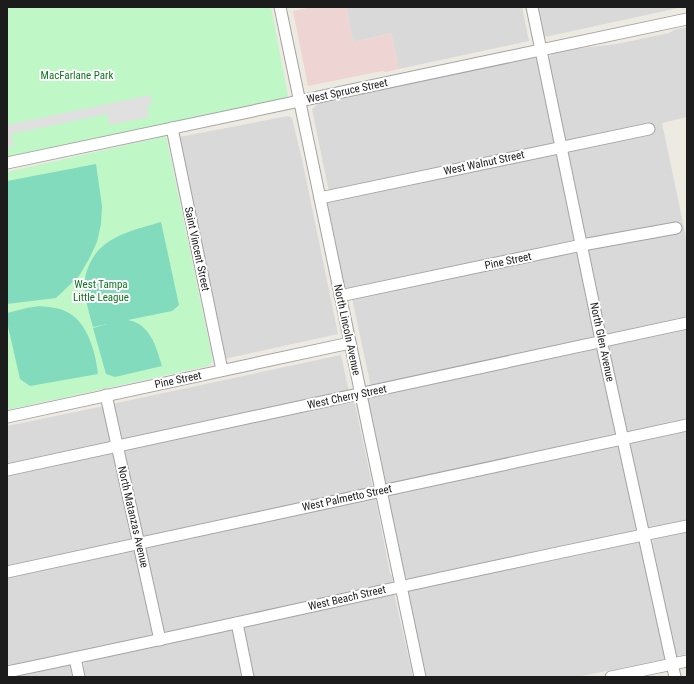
<svg xmlns="http://www.w3.org/2000/svg" width="694" height="684" font-family="'Roboto Condensed',sans-serif">
	<rect width="100%" height="100%" fill="#edeae2"/>
	<g fill="#dad9d9">
		<path d="M346,7H522L529,41L399,69L391,33L353,42Z"/>
		<path d="M536,7H683L545,37L542,36Z"/>
		<path d="M687,27V117L662,123L687,242V318L608,335L603,332L548,61L550,56L555,51L617,44L669,33L674,30Z"/>
		<path d="M535,56L537,57L557,140L554,146L329,192L312,109L319,103Z"/>
		<path d="M288,116L292,118L303,164L338,334L224,359L179,137Z"/>
		<path d="M558,154L577,237L574,243L345,289L326,205L327,202Z"/>
		<path d="M574,251L578,253L596,335L594,339L371,387L352,298Z"/>
		<path d="M687,326V422L628,434L625,431L606,345Z"/>
		<path d="M598,348L618,432L616,436L385,485L367,398Z"/>
		<path d="M341,355L349,392L121,440L112,404Z"/>
		<path d="M354,399L373,489L147,538L141,535L123,452L124,449Z"/>
		<path d="M104,406L111,437L108,444L7,466V426Z"/>
		<path d="M687,430V522L651,529L649,528L647,526L629,446L633,442Z"/>
		<path d="M616,444L619,446L638,531L411,579L406,578L403,575L387,496L388,494Z"/>
		<path d="M112,452L114,454L132,536L130,540L128,541L7,567V473Z"/>
		<path d="M375,496L390,573L393,579L391,584L168,633L162,629L145,549L146,546Z"/>
		<path d="M687,530V654L677,656L674,655L651,546L654,538Z"/>
		<path d="M637,541L642,544L666,653L665,659L577,677H424L407,593L409,590Z"/>
		<path d="M131,549L136,554L153,632L152,635L148,637L7,668V575Z"/>
		<path d="M394,593L413,677H251L242,630L244,627Z"/>
		<path d="M228,628L233,629L235,633L244,677H83L82,671L86,659Z"/>
		<path d="M69,664L72,667L76,677H7Z"/>
	</g>
	<path fill="#eed4d2" d="M312,7H346L353,42L391,33L399,69L386,72L382,71L308,86L293,11Z"/>
	<g fill="#bff7c7">
		<path d="M7,7H271L288,96L284,100L7,159Z"/>
		<path d="M166,136L212,357V362L208,366L7,410V172Z"/>
	</g>
	<g fill="#82dbbd">
		<path d="M96,164L102,206L101,224L97,242L89,259L79,276L56,298L7,304V181Z"/>
		<path d="M161,222L179,305L172,311L128,320C150,324 156,346 162,366L115,377L106,374L93,328L107,324L93,327C89,312 83,294 85,279C86,272 88,267 91,261C105,235 135,230 161,222Z"/>
		<path d="M39,306C50,307 63,308 72,315C89,327 96,355 98,374L30,386L20,379L7,322V313L27,308Z"/>
	</g>
	<path fill="#e0e0e0" d="M150,95L152,104L147,106L149,117L109,125L107,114L11,134L14,146L7,147V125Z"/>
	<g fill="none" stroke-linecap="round" stroke-linejoin="round">
		<g stroke="#a3a3a3" stroke-width="13">
			<g id="minor">
				<path d="M280,7L420,677"/>
				<path d="M532,7L601,340L675,677"/>
				<path d="M172,128L222,370"/>
				<path d="M7,163L687,19"/>
				<path d="M320,198L649,129"/>
				<path d="M340,296L582,245L676,228"/>
				<path d="M106,395L160,640"/>
				<path d="M7,417L350,343"/>
				<path d="M7,470L687,323"/>
				<path d="M7,572L687,425"/>
				<path d="M237,623L248,677"/>
				<path d="M75,658L79,677"/>
				<path d="M7,672C234,625 460,572 687,526"/>
				<path d="M611,677L687,661"/>
			</g>
		</g>
		<use href="#minor" stroke="#fff" stroke-width="11"/>
	</g>
	<g text-anchor="middle" dominant-baseline="central" stroke-width="4" stroke-linejoin="round" paint-order="stroke">
		<g font-size="11" fill="#0e761d" stroke="#fff">
			<text x="77" y="75">MacFarlane Park</text>
			<text x="101" y="284">West Tampa<tspan x="101" dy="13">Little League</tspan></text>
		</g>
		<g font-size="11" fill="#1c1c1c" stroke="#fff">
			<text transform="translate(347 91) rotate(-12)">West Spruce Street</text>
			<text transform="translate(484 163) rotate(-12)">West Walnut Street</text>
			<text transform="translate(197 249) rotate(78)">Saint Vincent Street</text>
			<text transform="translate(508 261) rotate(-12)">Pine Street</text>
			<text transform="translate(347 330) rotate(78)">North Lincoln Avenue</text>
			<text transform="translate(602 342) rotate(78)">North Glen Avenue</text>
			<text transform="translate(178 380) rotate(-12)">Pine Street</text>
			<text transform="translate(347 397) rotate(-12)">West Cherry Street</text>
			<text transform="translate(347 498) rotate(-12)">West Palmetto Street</text>
			<text transform="translate(133 517) rotate(77)">North Matanzas Avenue</text>
			<text transform="translate(347 598) rotate(-13)">West Beach Street</text>
		</g>
	</g>
	<rect width="694" height="684" fill="none" stroke="#1c1c1c" stroke-width="16"/>
</svg>
